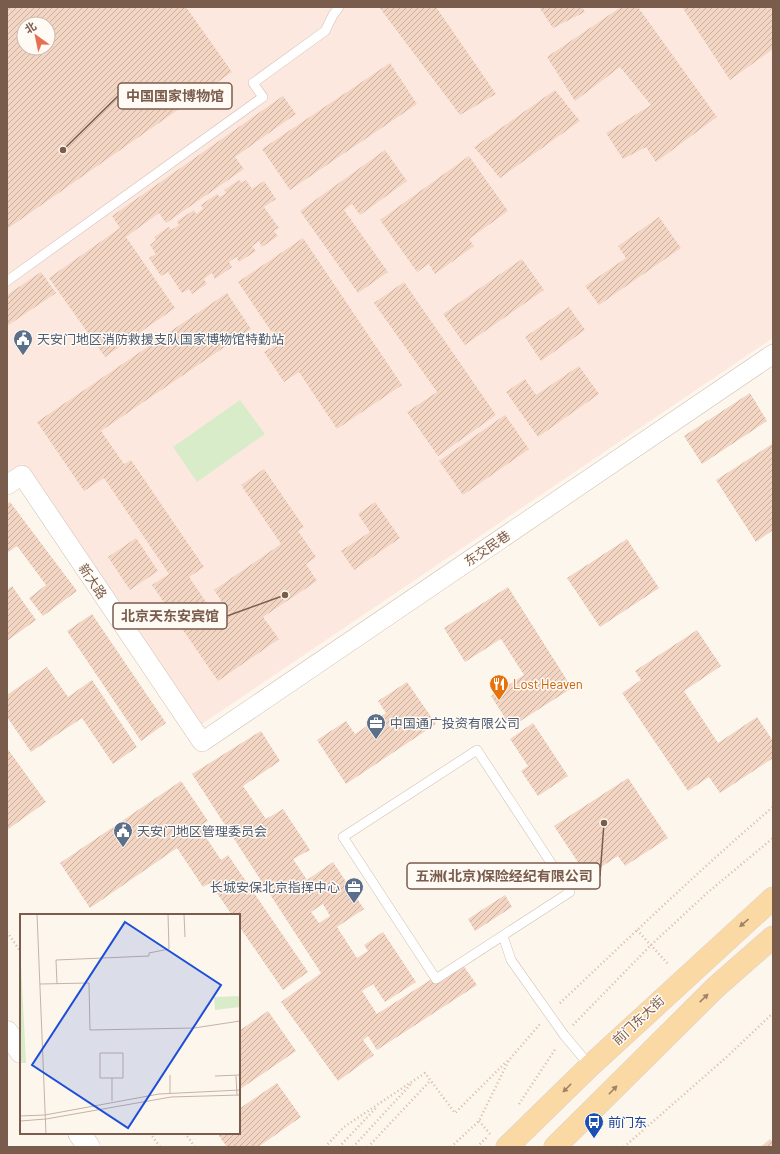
<svg xmlns="http://www.w3.org/2000/svg" width="780" height="1154" font-family="Barlow,'Noto Sans SC',sans-serif">
	<defs>
		<pattern id="building-hatch" width="6" height="6" patternUnits="userSpaceOnUse"><rect width="6" height="6" fill="#f3d5c3"/><path d="M-1 1l2-2M0 6l6-6M5 7l2-2" fill="none" stroke="#cab0a1"/></pattern>
	</defs>
	<rect width="100%" height="100%" fill="#fdf6ec"/>
	<path fill="#fde8e0" fill-rule="evenodd" d="M7,7H773V338L202,724L22,464L7,475ZM24,24H48V48H24Z"/>
	<path fill="#d8ecc9" d="M240,400L265,434L197,482L173,447Z"/>
	<g fill="url(#building-hatch)" fill-rule="evenodd">
		<path d="M7,7H186L232,72L7,229ZM24,24H48V48H24Z"/>
		<path d="M379,7H436L496,94L460,115Z"/>
		<path d="M539,7H582L585,12L553,28Z"/>
		<path d="M621,7H638L717,117L656,162L646,147L623,159L606,133L651,105L620,67L575,101L547,57Z"/>
		<path d="M682,7H773V49L730,80Z"/>
		<path d="M390,63L417,104L290,190L262,149Z"/>
		<path d="M555,90L580,121L500,178L474,147Z"/>
		<path d="M283,96L296,114L235,157L244,169L166,223L159,213L126,237L175,308L105,357L49,278L120,228L112,216Z"/>
		<path d="M385,150L407,181L360,215L352,204L344,210L388,272L358,293L300,211Z"/>
		<path d="M469,156L508,211L469,239L474,246L435,274L429,264L417,272L380,220Z"/>
		<path d="M239,180L242,183L246,180L252,189L264,181L276,199L264,207L279,228L274,231L278,236L262,247L259,241L252,246L256,251L239,262L236,257L229,262L232,267L215,279L212,273L204,279L207,284L192,294L189,289L182,293L168,272L161,276L149,258L156,254L150,245L156,240L154,237L169,227L171,230L179,225L177,221L194,210L196,214L203,209L201,205L217,194L220,197L226,193L224,190Z"/>
		<path d="M659,217L681,248L599,305L585,286L626,258L618,246Z"/>
		<path d="M303,238L402,385L337,429L299,372L284,382L264,352L279,343L238,282Z"/>
		<path d="M522,259L544,290L465,345L443,314Z"/>
		<path d="M41,272L56,293L7,326V295Z"/>
		<path d="M404,282L496,415L438,456L407,412L437,392L374,303Z"/>
		<path d="M227,293L251,329L101,431L124,464L131,460L204,567L189,577L219,621L230,614L214,590L281,544L241,485L264,469L304,527L298,531L316,557L306,564L317,581L263,617L279,639L218,681L152,585L169,574L104,478L84,491L37,422Z"/>
		<path d="M569,307L585,330L541,361L525,337Z"/>
		<path d="M579,366L599,394L538,437L506,392L525,379L536,395Z"/>
		<path d="M750,393L767,421L702,464L684,436Z"/>
		<path d="M505,415L529,449L463,495L439,461Z"/>
		<path d="M772,444L773,445V530L756,542L716,480Z"/>
		<path d="M10,502L77,591L43,616L29,598L46,585L17,546L7,553V504Z"/>
		<path d="M375,502L400,538L354,570L341,551L370,532L358,514Z"/>
		<path d="M136,538L158,571L130,590L108,557Z"/>
		<path d="M627,539L659,588L600,627L567,578Z"/>
		<path d="M12,586L36,620L7,641V590Z"/>
		<path d="M508,587L572,688L511,727L491,696L524,675L501,639L465,662L444,628Z"/>
		<path d="M92,614L166,723L141,741L67,631Z"/>
		<path d="M697,630L721,666L684,691L718,743L757,717L773,741V758L720,793L709,777L688,791L622,693L641,680L635,671Z"/>
		<path d="M47,667L68,697L92,680L137,747L113,764L82,718L31,752L7,717V695Z"/>
		<path d="M407,682L436,724L346,784L317,740L346,721L355,734L386,713L378,701Z"/>
		<path d="M533,723L568,776L538,796L521,771L528,766L510,739Z"/>
		<path d="M261,731L280,761L243,786L266,819L283,809L310,850L293,859L307,880L333,862L364,909L337,927L357,958L368,951L364,945L383,932L416,982L385,1002L373,984L362,991L377,1014L460,961L477,985L377,1050L368,1036L363,1040L374,1055L338,1081L281,1002L321,973L192,774ZM323,904L330,916L319,923L311,912Z"/>
		<path d="M7,748L46,802L7,830Z"/>
		<path d="M628,778L668,838L625,866L618,856L587,876L554,826Z"/>
		<path d="M181,781L208,821L199,827L221,860L228,855L308,972L283,990L239,926V915H232L210,883L203,887L177,848L90,908L60,863Z"/>
		<path d="M505,895L512,907L475,931L468,919Z"/>
		<path d="M268,1011L296,1051L239,1090V1031Z"/>
		<path d="M277,1083L301,1117L258,1147H227L217,1133H239V1109Z"/>
		<path d="M770,1139L773,1142V1147H761Z"/>
	</g>
	<g fill="none" stroke-linecap="round" stroke-linejoin="round">
		<g stroke="#d1beb0" stroke-width="10">
			<g id="lane">
				<path d="M7,281L263,97L253,83L325,31L333,15L339,7"/>
				<path d="M477,750L570,892L436,979L343,837Z"/>
				<path d="M503,936L511,960L564,1035L590,1066"/>
			</g>
		</g>
		<g stroke="#d1beb0" stroke-width="20">
			<path id="street" d="M7,485L22,475L202,742L773,354"/>
		</g>
		<g stroke="#d6c0b0" stroke-width="23">
			<g id="secondary">
				<path d="M7,1032L21,1052"/>
				<path d="M79,1133L89,1147"/>
			</g>
		</g>
		<g stroke="#dad1cd" stroke-width="23">
			<g id="primary">
				<path d="M507,1147L590,1066L773,898"/>
				<path d="M555,1147L716,987L773,937"/>
			</g>
		</g>
		<g stroke="#d9b8a5" stroke-width="2.5" stroke-dasharray="1 3" stroke-linecap="butt">
			<path d="M637,930L669,965"/>
			<path d="M7,932L21,952"/>
			<path d="M560,1003C630,937 699,870 773,807"/>
			<path d="M573,1025L651,945L707,893L773,838"/>
			<path d="M519,1104L556,1048"/>
			<path d="M479,1121L490,1134"/>
			<path d="M150,1133L160,1147"/>
			<path d="M185,1133L195,1147"/>
			<path d="M325,1147L344,1127L425,1073L455,1113L507,1061"/>
			<path d="M339,1147L377,1107"/>
			<path d="M353,1147L411,1084"/>
			<path d="M368,1147L430,1081"/>
			<path d="M451,1147L479,1121L509,1060L540,1024"/>
			<path d="M477,1147L488,1136"/>
			<path d="M624,1147L730,1054L773,1013"/>
		</g>
		<use href="#lane" stroke="#fff" stroke-width="9"/>
		<use href="#street" stroke="#fff" stroke-width="19"/>
		<use href="#secondary" stroke="#fff" stroke-width="22"/>
		<use href="#primary" stroke="#fbd9a5" stroke-width="22"/>
	</g>
	<defs><path id="oneway-solid" d="M-6-.8H1V-3.2L6.5 0L1 3.2V.8H-6Z"/></defs>
	<g fill="#a18267">
		<use href="#oneway-solid" transform="translate(744 923) rotate(139)"/>
		<use href="#oneway-solid" transform="translate(704 998) rotate(-44)"/>
		<use href="#oneway-solid" transform="translate(567 1088) rotate(135)"/>
		<use href="#oneway-solid" transform="translate(613 1090) rotate(-46)"/>
	</g>
	<defs>
		<g id="civic-pin" transform="scale(1)"><path d="M0 17L-7.5 6A9.5 9.5 0 1 1 7.5 6Z" fill="#5c6f8a" stroke="#fffaf3"/><path d="M-.6-6.5H3V-4.5H.6V-3L4-1V1h2V6H-6V1h2V-1L-.6-3ZM-1.2 2.5V6h2.4V2.5Z" fill="#fff"/></g>
		<g id="restaurant-pin" transform="scale(1)"><path d="M0 17L-7.5 6A9.5 9.5 0 1 1 7.5 6Z" fill="#e8710a" stroke="#fffaf3"/><path d="M-5-6h1v4h1v-4h1v4h1v-4h1v5L-1.5 .5V6h-2V.5L-5-1ZM5-6V6H3V1.5H1.5Q1.5-4 5-6Z" fill="#fff"/></g>
		<g id="office-pin" transform="scale(1)"><path d="M0 17L-7.5 6A9.5 9.5 0 1 1 7.5 6Z" fill="#5c6f8a" stroke="#fffaf3"/><path d="M-6-3h4V-5.5h4V-3h4V5H-6ZM-1-4.5V-3h2v-1.5ZM-6 0V1H6V0Z" fill="#fff"/></g>
		<g id="bus-pin" transform="scale(1)"><path d="M0 17L-7.5 6A9.5 9.5 0 1 1 7.5 6Z" fill="#1a4fb4" stroke="#fffaf3"/><path d="M-5-6H5V4H4V6H2V4H-2V6H-4V4H-5ZM-3.5-4V0h7V-4ZM-3.5 1.2v1.5H-2V1.2ZM2 1.2v1.5H3.5V1.2Z" fill="#fff"/></g>
	</defs>
	<g fill-rule="evenodd">
		<use href="#civic-pin" x="23" y="339"/>
		<use href="#restaurant-pin" x="499" y="684"/>
		<use href="#office-pin" x="376" y="723"/>
		<use href="#civic-pin" x="123" y="831"/>
		<use href="#office-pin" x="354" y="887"/>
		<use href="#bus-pin" x="594" y="1122"/>
	</g>
	<g text-anchor="middle" dominant-baseline="central" stroke-width="3" stroke-linejoin="round" paint-order="stroke">
		<g font-size="13" fill="#4e5e75" stroke="#fffaf3" text-anchor="start">
			<text x="37" y="339">天安门地区消防救援支队国家博物馆特勤站</text>
			<text x="390" y="723">中国通广投资有限公司</text>
			<text x="137" y="831">天安门地区管理委员会</text>
			<text x="340" y="887" text-anchor="end">长城安保北京指挥中心</text>
		</g>
		<g font-size="13" fill="#7a5c4d" stroke="#fffaf3">
			<text transform="translate(487 548) rotate(-34)">东交民巷</text>
			<text transform="translate(93 581) rotate(56)">新大路</text>
			<text transform="translate(638 1020) rotate(-43)">前门东大街</text>
		</g>
		<g font-size="13" fill="#c56008" stroke="#fffaf3" text-anchor="start">
			<text x="513" y="684">Lost Heaven</text>
		</g>
		<g font-size="13" fill="#164399" stroke="#fffaf3" text-anchor="start">
			<text x="608" y="1122">前门东</text>
		</g>
	</g>
	<g transform="translate(20 914)">
		<rect width="220" height="220" fill="#fdf6ec"/>
		<path d="M220,82V93L195,96L194,83Z" fill="#d8ecc9"/>
		<path d="M0,30L6,149H0Z" fill="#d8ecc9"/>
		<path fill="none" stroke="#c5b3a7" stroke-width="1" d="M17,0L26,220M164,0L165,23M20,70L69,69L70,116L174,114L220,107M37,70L36,46L129,42V39L149,35L148,0M80,139H103V164H80ZM150,161V179M195,162L220,161M216,162L217,181M92,164V187M0,202L25,201L139,180L220,176M0,207L26,205L151,183L220,181"/>
		<path fill="#1d4ed8" fill-opacity="0.15" stroke="#1d4ed8" stroke-width="2" d="M105,8L201,71L108,214L12,151Z"/>
		<rect width="220" height="220" fill="none" stroke="#7a5c4d" stroke-width="2"/>
	</g>
	<path fill="none" stroke="#7a5c4d" stroke-width="1.5" d="M63 150L118 96M285 595L227 616M604 823L600 876"/>
	<g fill="#7a5c4d" stroke="#fffaf3" stroke-width="1.5">
		<circle cx="63" cy="150" r="4"/>
		<circle cx="285" cy="595" r="4"/>
		<circle cx="604" cy="823" r="4"/>
	</g>
	<g fill="#fffaf3" stroke="#7a5c4d" stroke-width="1.5">
		<rect x="118" y="83" width="114" height="26" rx="4"/>
		<rect x="113" y="603" width="114" height="26" rx="4"/>
		<rect x="407" y="863" width="193" height="26" rx="4"/>
	</g>
	<g font-size="14" text-anchor="middle" font-weight="bold" fill="#7a5c4d">
		<text x="175" y="101">中国国家博物馆</text>
		<text x="170" y="621">北京天东安宾馆</text>
		<text x="504" y="881">五洲(北京)保险经纪有限公司</text>
	</g>
	<rect width="780" height="1154" fill="none" stroke="#7a5c4d" stroke-width="16"/>
	<g transform="translate(36 36) rotate(327)"><circle r="19" fill="#fffaf3" stroke="#cabbb1"/>
	<path d="M0-3L7 15L0 10L-7 15Z" fill="#e76f51"/>
	<text y="-6" font-size="11" font-weight="bold" text-anchor="middle" fill="#7a5c4d">北</text>
	</g>
</svg>
